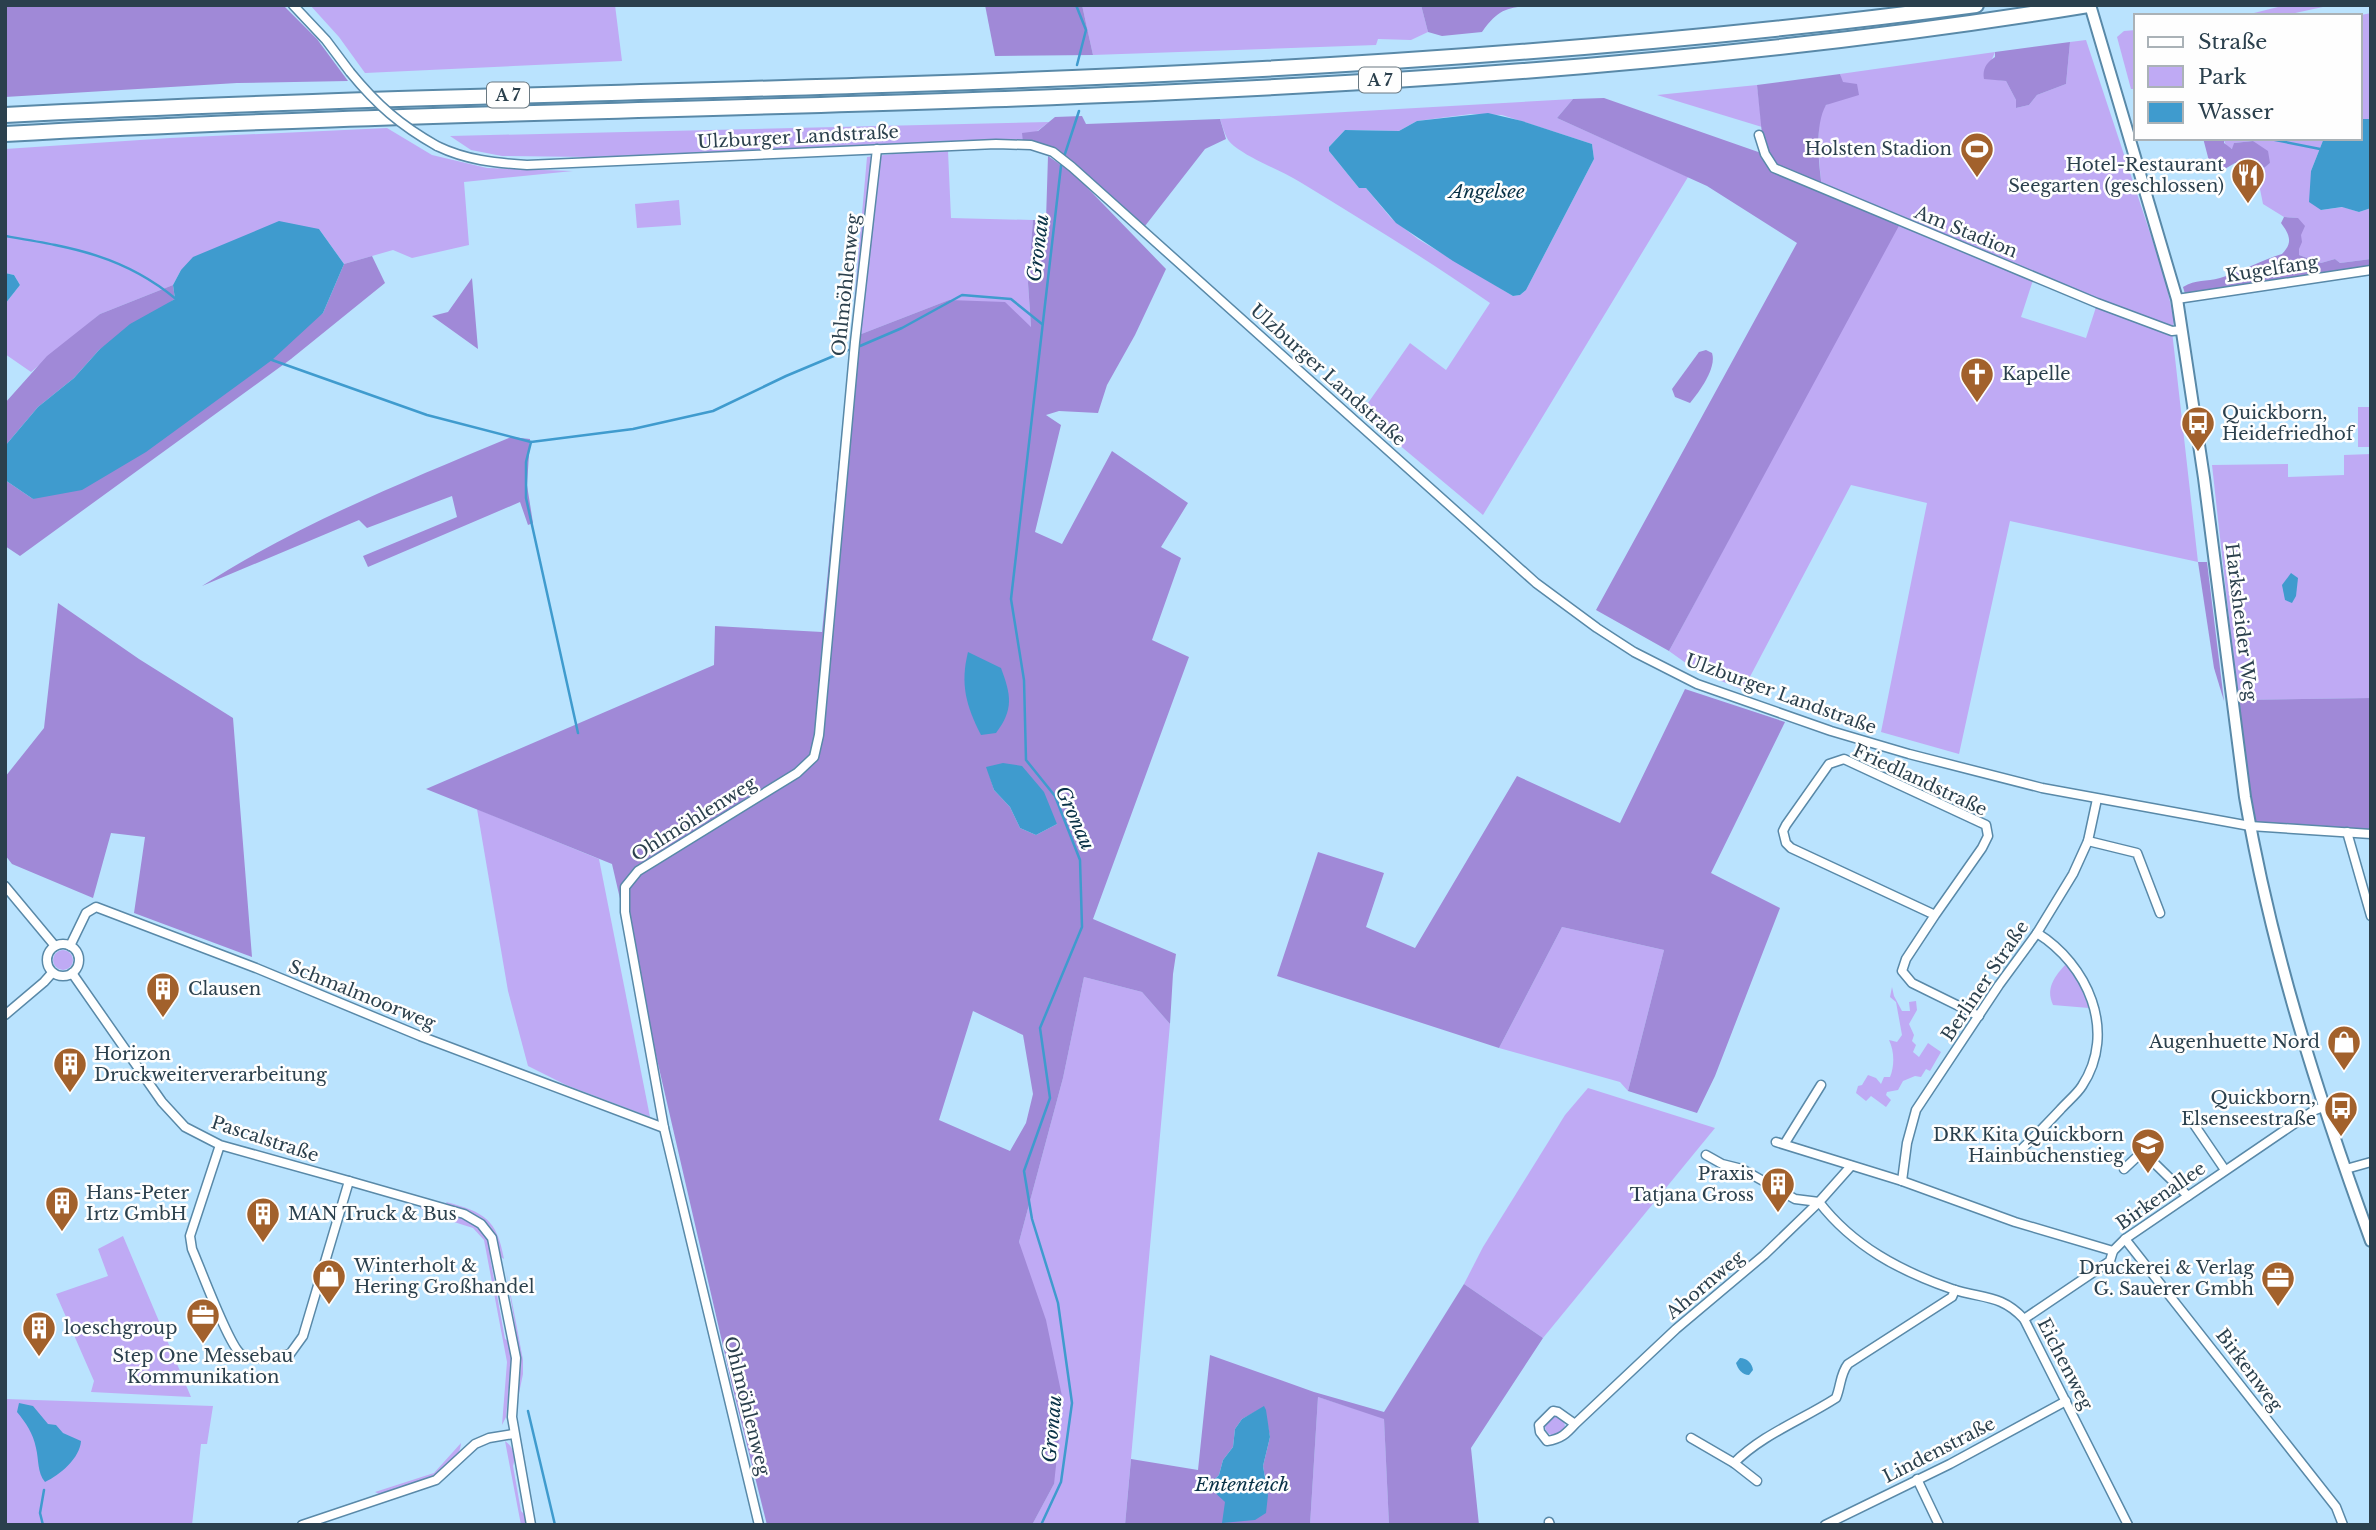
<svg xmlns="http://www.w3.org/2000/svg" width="2376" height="1530" font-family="'Libre Baskerville',serif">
	<rect width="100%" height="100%" fill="#bae3fe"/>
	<g fill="#bfaaf4" fill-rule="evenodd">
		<path d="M310,5H615L622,61L365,73L339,37Z"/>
		<path d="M1082,5H1421L1428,32L1411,40L1378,39L1376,45L1093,55Z"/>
		<path d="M2286,5H2332L2282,16H2242Z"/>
		<path d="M2371,13V119H2360V16H2356Z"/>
		<path d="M2136,30V89H2131L2117,37L2124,31Z"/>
		<path d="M2086,40L2165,278L2174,321L2172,331L2198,562L2010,521L1959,754L1881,732L1927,503L1851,485L1743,690L1697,671L1669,651L1788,429L1822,188C1820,173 1814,116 1825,106C1830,102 1840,100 1846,97L1840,74L1995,52L1984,78L2006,81L2016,100V108L2029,105L2037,95L2066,84L2070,42ZM2034,277L2097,304L2086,338L2021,317Z"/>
		<path d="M1757,85L1762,127L1657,95Z"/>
		<path d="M1573,99L1557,118L1688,177L1483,515L1361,413L1410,343L1446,370L1490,303C1428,260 1364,221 1300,182C1280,170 1252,160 1234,146C1225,139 1224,130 1220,119ZM1471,114L1502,115L1592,144L1594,159L1526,290L1520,295L1513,296L1418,239L1391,218L1366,188H1359L1329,151V147L1345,130L1399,131L1417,121Z"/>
		<path d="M1049,122L1023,142L590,157L502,156L471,150L450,136Z"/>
		<path d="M387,128L432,155L487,168L573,171L464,182L469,245L412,258L393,250L344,264L319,229L181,270L173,285L100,314L31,372L5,354V304L20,285L14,275L5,273V149L170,138Z"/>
		<path d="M2224,138H2324L2311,171L2321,210L2343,207L2359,212L2371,208V259L2340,263L2335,259L2321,263L2299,255L2298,218L2284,217L2263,204L2257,174L2270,163L2253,141L2234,143L2233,149C2227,147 2224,144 2224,138Z"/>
		<path d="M927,150L948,151L951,218L1033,220L1028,283L1031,328L949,300L851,338L867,157Z"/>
		<path d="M679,200L681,225L637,228L635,204Z"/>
		<rect x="2358" y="407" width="13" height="40"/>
		<path d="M2371,454V698L2238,700L2212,465L2288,464V477L2344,475V455Z"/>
		<path d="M477,809L599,859L650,1117L566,1085L528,1066L508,991Z"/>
		<path d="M1562,927L1664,950L1628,1091L1620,1082L1499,1048Z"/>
		<circle cx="63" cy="960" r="10"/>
		<path d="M2066,964L2081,987L2089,1008L2053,1005C2045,988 2055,976 2066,964Z"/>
		<path d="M1084,977L1142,992L1170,1024L1125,1525H1032L1054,1484L1019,1242L1063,1078Z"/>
		<path d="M1892,987L1894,996L1902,1011H1910L1909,1002L1916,1001L1917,1010L1909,1024L1914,1035L1912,1041L1916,1045L1913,1052L1919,1057L1928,1043L1941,1052L1930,1071L1926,1069L1921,1077L1915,1076L1903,1081L1898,1090L1887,1092L1886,1095L1891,1100L1886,1107L1871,1096L1866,1101L1856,1093L1858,1086L1862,1085L1868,1075L1876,1078L1881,1084L1884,1077H1890C1895,1065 1894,1050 1889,1040L1897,1042L1902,1035L1896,1002L1890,997Z"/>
		<path d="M1588,1088L1715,1128L1543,1338L1464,1284L1483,1247L1565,1115Z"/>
		<path d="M446,1202C484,1212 497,1219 504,1259L501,1257C494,1220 482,1215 448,1205Z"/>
		<path d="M421,1205C427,1207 429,1211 435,1213C445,1217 455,1216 463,1218C478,1222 488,1239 493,1252L490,1257L505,1339L510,1342L512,1357L506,1417L502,1425L507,1362L484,1240L473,1228L432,1215L420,1208Z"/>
		<path d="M123,1236L191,1397L91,1392L94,1381L56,1294L108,1276L98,1249Z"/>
		<path d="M506,1270L523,1360V1374L518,1398L521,1363Z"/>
		<path d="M1318,1397L1384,1418L1389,1525H1310Z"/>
		<path d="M5,1399L213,1406L207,1444H201L192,1525H5Z"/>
		<circle cx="1555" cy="1426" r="10"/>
		<path d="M505,1441C514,1447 516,1457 513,1466L521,1511L525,1515L527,1525H521Z"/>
		<path d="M461,1443C459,1474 405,1486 381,1495L375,1492L434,1473Z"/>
	</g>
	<g fill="#a089d7" fill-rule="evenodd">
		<path d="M5,5H283L317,39L348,81L237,83L5,97Z"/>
		<path d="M985,5H1082L1093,55L995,56Z"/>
		<path d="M1421,5H1544C1512,8 1502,4 1482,32L1442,36L1428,32Z"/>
		<path d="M2070,42L2066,84L2037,95L2029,105L2016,108V100L2006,81L1984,79C1982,69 1987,62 1995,57V52Z"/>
		<path d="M1840,74L1843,82L1857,84L1859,95L1826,105C1814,126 1819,165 1822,188L1901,222L1669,651L1596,610L1797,243L1707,186L1557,118L1573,99L1604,98L1764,154L1757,85Z"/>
		<path d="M1082,116L1086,124L1220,119L1226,139L1205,149L1145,226L1075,165L1023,142L1022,133L1038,131L1055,117Z"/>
		<path d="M2203,138H2224V143L2232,149L2234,143L2253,141L2268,151L2270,163L2257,174L2243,172L2242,165L2235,163L2218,173L2216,163L2212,160L2209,161Z"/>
		<path d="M1048,156L1074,174L1166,269L1135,335L1107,385L1098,413L1059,411L1046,415L1061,425L1035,532L1062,544L1112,451L1188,503L1161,547L1181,558L1152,640L1189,657L1093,919L1176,954L1173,974L1170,1024L1142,992L1084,977L1063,1078L1019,1242L1046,1320L1063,1401L1054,1484L1032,1525H767L732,1385L612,864L426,789L714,665L715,626L822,632L851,338L949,300L1005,302L1031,327L1028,283L1033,220H1046ZM987,767L1057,824L1036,835L1020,828L1010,807L994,790ZM973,1011L1023,1035L1033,1094L1026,1123L1010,1151L939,1120Z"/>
		<path d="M2284,217L2298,218L2305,226L2301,235L2302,242L2299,249V255L2321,263L2335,259L2340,263L2371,259V269L2185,294L2183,287C2196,279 2206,282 2220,278C2241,272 2261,260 2282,254C2293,243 2290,235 2281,223Z"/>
		<path d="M372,256L385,283L291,359L20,556L5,546V480L33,499L323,313L344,264Z"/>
		<path d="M472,278L478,349L432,316L448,312Z"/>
		<path d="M173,285L175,299L99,350L74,378L38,407L5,446V403L47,356L100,314Z"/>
		<path d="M1706,350L1712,353C1717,368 1699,392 1690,403L1675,397L1672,389L1699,352Z"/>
		<path d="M511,437L530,439L527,485L533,523L528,525L520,502L368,567L363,556L457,517L452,496L367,528L359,520L202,586C298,524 406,481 511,437Z"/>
		<path d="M2198,562H2207L2224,701L2214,668Z"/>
		<path d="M58,603L139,659L233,718L252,957L134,913L145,837L111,833L93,898L12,864L5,855V777L44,728Z"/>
		<path d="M1685,689L1785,722L1711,873L1780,908L1715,1076L1697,1113L1628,1091L1664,950L1562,927L1499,1048L1277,976L1318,852L1384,873L1366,927L1415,948L1517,776L1620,823Z"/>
		<path d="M2371,698V832L2254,822L2238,700Z"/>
		<path d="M1464,1284L1543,1338L1471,1448L1479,1525H1389L1384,1419L1318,1397L1310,1525H1125L1131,1459L1198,1470L1210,1355L1314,1392L1384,1412ZM1264,1407L1270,1437L1263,1466L1268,1495L1208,1486L1219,1475L1223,1460L1233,1447L1235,1429L1242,1419Z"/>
	</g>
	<g fill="#3f9bce">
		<path d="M1488,113L1522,121L1592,144L1594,159L1526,290L1520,295L1513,296L1453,261L1396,223L1366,188H1359L1329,151V147L1345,130L1399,131L1417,121Z"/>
		<path d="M2360,119H2371V208L2359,212L2342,207L2321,210L2309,202L2311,171L2324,138H2360Z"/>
		<path d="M279,221L319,229L344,264L323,313L272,360L146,452L82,490L33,499L5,480V446L38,407L74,378L99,350L130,324L175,299L173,285L181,270L193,257Z"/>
		<path d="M5,273L14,275L20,285L5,304Z"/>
		<path d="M2291,573L2298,578L2296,596L2292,603L2285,600L2282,585Z"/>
		<path d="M968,652L1001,668C1011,695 1014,709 996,733L981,735C966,706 960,684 968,652Z"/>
		<path d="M1003,763L1022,766L1044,792L1057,824L1036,835L1020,828L1010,807L994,790L986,767Z"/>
		<path d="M1740,1358C1747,1358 1752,1363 1753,1370L1749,1375C1742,1375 1738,1369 1736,1363Z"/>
		<path d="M19,1403L33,1406L48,1424L56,1425L63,1433L81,1441C80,1458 60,1475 45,1482C37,1472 39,1460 36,1448C33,1433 26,1423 17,1412Z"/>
		<path d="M1264,1406L1266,1410L1270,1437L1263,1466L1268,1495L1266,1513L1255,1520L1222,1523L1225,1502L1208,1486L1219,1475L1223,1460L1233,1447L1235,1429L1242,1419Z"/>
	</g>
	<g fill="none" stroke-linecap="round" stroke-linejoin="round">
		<g stroke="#3f9bce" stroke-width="2.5">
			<path d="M1076,5L1086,30L1077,65"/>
			<path d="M2265,138L2320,149"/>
			<path d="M5,236C70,247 123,255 176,299"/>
			<path d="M860,346L902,328L962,295L1011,299L1042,324"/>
			<path d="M272,360L427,415L531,442L633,429L713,411L786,376L848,350"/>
			<path d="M531,442L526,462V498L578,733"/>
			<path d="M528,1411L555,1525"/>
			<path d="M43,1525L40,1513L44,1490"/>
			<path d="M1041,1525L1061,1482L1072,1403L1058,1303L1032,1219L1024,1171L1050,1098L1040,1028L1082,927L1080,860L1055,796L1026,760L1024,680L1011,599L1061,166L1079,111"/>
		</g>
		<g stroke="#5989a8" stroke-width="11">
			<g id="street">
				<path d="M293,5L326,40L350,72"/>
				<path d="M1759,135L1765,154L1774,168L2097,303L2172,331L2182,330"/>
				<path d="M437,146C466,160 495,163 527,165L996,144L1031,145L1053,152L1072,167L1536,583L1597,628L1634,652L1697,684L1831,731L1909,754L2042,788L2250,826L2371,834"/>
				<path d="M2177,299L2371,270"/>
				<path d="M2347,832L2371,916"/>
				<path d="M2088,841L2137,853L2160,913"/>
				<path d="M5,886L55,946"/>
				<path d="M1935,915L1791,848L1786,843L1783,831L1786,825L1829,764L1844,759L1986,825L1988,836L1982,848L1935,915L1906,959L1902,971L1912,983L1979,1016"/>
				<circle cx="63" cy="960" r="16"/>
				<path d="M70,946L86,913L96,907L256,968L420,1036L664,1128"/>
				<path d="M72,973L162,1102L185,1127L220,1145L349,1181L303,1336L290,1354C276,1356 255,1362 241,1354C229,1346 200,1267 192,1249L190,1236L220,1145"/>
				<path d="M5,1015L44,982L52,973"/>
				<path d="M2189,1117L2225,1170"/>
				<path d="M1776,1142L1902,1181L2015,1222L2113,1251"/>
				<path d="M1785,1143L1821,1085"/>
				<path d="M1706,1155L1722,1164L1742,1169L1795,1199L1819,1202C1853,1246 1900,1271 1952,1289C1982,1299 2001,1294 2024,1319L2128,1525"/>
				<path d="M2004,1159H2011C2028,1144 2044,1127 2060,1110C2067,1102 2077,1094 2082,1086C2118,1031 2087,964 2037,933"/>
				<path d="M2124,1169L2140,1154H2145L2188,1196"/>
				<path d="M2346,1169L2371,1162"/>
				<path d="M349,1181L464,1214L481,1224L492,1238L516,1358L512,1417L531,1525"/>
				<path d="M1902,1181L1907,1143L1916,1110L1999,985L2037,933L2073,874L2088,841L2097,799"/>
				<path d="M2125,1239L2336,1507L2343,1525"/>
				<path d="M2024,1319L2110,1261L2113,1251L2125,1239L2313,1111L2323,1107"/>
				<path d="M1575,1424C1566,1434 1561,1439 1547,1441L1540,1432L1539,1425L1553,1411L1558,1412L1575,1424L1676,1329L1764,1255L1819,1202L1851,1166"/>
				<path d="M1691,1438L1734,1463L1757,1481"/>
				<path d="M1734,1463C1763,1434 1802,1420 1836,1398C1841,1386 1840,1374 1848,1364L1952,1297L1955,1290"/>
				<path d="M1917,1479L1939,1525"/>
				<path d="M1549,1522L1550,1525"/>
				<path d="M302,1525L436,1480L475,1444L489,1438L513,1434"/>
				<path d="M759,1525L664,1128L625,912V887L638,871L797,773L814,757L819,735L855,342L877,149"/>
				<path d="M1825,1525L1950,1464L2066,1401"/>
			</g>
		</g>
		<g stroke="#5989a8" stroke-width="14">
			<path id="secondary" d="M2090,5L2177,299L2204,478L2245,797C2271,949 2318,1096 2371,1241"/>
		</g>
		<g stroke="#5989a8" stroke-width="18">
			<g id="highway">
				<path d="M5,115C405,94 806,92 1205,72C1463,59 1721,39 1976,5"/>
				<path d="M5,134C699,95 1400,118 2088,5"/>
			</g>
		</g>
		<use href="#street" stroke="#fff" stroke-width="8"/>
		<use href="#secondary" stroke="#fff" stroke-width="10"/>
		<use href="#highway" stroke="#fff" stroke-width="14"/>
		<g stroke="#5989a8" stroke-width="11" stroke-linecap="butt">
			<path id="street-bridge" d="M350,72C377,105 400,125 437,146"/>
		</g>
		<use href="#street-bridge" stroke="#fff" stroke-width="8"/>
	</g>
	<defs>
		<g id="stadium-pin" transform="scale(1.75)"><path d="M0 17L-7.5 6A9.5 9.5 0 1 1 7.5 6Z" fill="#a2612c" stroke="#fefefe"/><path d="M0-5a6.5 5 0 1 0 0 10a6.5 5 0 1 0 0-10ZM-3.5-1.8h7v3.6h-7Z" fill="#fff"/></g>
		<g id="restaurant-pin" transform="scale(1.75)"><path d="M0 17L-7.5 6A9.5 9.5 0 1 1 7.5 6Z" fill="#a2612c" stroke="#fefefe"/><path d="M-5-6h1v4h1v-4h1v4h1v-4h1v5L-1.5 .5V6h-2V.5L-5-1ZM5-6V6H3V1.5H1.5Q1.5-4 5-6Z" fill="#fff"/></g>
		<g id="church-pin" transform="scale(1.75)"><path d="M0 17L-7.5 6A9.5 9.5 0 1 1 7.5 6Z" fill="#a2612c" stroke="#fefefe"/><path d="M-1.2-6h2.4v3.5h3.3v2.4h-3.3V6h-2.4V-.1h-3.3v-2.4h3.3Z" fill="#fff"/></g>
		<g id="bus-pin" transform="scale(1.75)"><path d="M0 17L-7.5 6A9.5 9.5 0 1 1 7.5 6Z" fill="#a2612c" stroke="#fefefe"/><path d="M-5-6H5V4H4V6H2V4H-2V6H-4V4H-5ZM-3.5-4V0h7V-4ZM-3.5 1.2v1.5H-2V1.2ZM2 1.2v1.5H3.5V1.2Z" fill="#fff"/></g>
		<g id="building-pin" transform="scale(1.75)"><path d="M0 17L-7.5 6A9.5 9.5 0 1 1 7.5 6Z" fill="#a2612c" stroke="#fefefe"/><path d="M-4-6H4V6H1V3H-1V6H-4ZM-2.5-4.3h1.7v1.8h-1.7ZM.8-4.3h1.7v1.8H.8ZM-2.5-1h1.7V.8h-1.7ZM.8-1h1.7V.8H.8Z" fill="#fff"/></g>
		<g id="shop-pin" transform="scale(1.75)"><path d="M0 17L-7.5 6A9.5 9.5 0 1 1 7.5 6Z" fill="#a2612c" stroke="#fefefe"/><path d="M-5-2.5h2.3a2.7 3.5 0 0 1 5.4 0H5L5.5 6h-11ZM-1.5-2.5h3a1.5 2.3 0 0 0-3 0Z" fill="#fff"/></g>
		<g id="school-pin" transform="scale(1.75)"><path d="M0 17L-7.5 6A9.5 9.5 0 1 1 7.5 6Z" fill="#a2612c" stroke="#fefefe"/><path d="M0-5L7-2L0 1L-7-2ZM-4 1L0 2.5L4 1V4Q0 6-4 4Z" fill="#fff"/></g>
		<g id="office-pin" transform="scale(1.75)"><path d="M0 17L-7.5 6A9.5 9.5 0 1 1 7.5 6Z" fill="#a2612c" stroke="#fefefe"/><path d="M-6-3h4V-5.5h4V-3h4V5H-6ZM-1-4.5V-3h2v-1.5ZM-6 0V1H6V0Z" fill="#fff"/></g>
	</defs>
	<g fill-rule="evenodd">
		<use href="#stadium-pin" x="1977" y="149"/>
		<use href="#restaurant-pin" x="2248" y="175"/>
		<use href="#church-pin" x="1977" y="374"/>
		<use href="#bus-pin" x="2198" y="423"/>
		<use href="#building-pin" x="163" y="989"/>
		<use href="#shop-pin" x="2344" y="1042"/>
		<use href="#building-pin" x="70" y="1064"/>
		<use href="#bus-pin" x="2341" y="1108"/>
		<use href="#school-pin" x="2148" y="1145"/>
		<use href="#building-pin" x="1778" y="1184"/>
		<use href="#building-pin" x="62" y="1203"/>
		<use href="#building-pin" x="263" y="1214"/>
		<use href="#shop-pin" x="329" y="1276"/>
		<use href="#office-pin" x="2278" y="1278"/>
		<use href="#office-pin" x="203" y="1315"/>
		<use href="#building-pin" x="39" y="1328"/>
	</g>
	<g text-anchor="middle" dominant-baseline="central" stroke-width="5" stroke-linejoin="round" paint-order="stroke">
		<g fill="#fefefe" stroke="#6a7982" stroke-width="2">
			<rect x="1359" y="67.5" width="42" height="25" rx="5"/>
			<rect x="487" y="82.5" width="42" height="25" rx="5"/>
		</g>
		<g font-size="16" font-weight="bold" fill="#2b404d">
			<text x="1380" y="80">A 7</text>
			<text x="508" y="95">A 7</text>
		</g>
		<g font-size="18" fill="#2b404d" stroke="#fefefe">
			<text transform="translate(798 137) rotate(-3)">Ulzburger Landstraße</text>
			<text transform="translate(1966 232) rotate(22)">Am Stadion</text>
			<text transform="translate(2272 269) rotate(-9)">Kugelfang</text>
			<text transform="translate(846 285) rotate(-84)">Ohlmöhlenweg</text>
			<text transform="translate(1328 375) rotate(42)">Ulzburger Landstraße</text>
			<text transform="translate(2241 622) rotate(83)">Harksheider Weg</text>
			<text transform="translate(1781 694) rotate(20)">Ulzburger Landstraße</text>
			<text transform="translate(1920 780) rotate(25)">Friedlandstraße</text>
			<text transform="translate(694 819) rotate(-32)">Ohlmöhlenweg</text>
			<text transform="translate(1985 981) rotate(-56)">Berliner Straße</text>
			<text transform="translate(362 995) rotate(22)">Schmalmoorweg</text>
			<text transform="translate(265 1139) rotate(18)">Pascalstraße</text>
			<text transform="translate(2161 1196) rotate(-35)">Birkenallee</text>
			<text transform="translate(1705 1285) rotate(-40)">Ahornweg</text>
			<text transform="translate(2065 1364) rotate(63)">Eichenweg</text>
			<text transform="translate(2249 1370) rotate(53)">Birkenweg</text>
			<text transform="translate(747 1406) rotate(76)">Ohlmöhlenweg</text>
			<text transform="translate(1939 1450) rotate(-27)">Lindenstraße</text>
		</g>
		<g font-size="18" fill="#2b404d" stroke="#fefefe" text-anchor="start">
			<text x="1952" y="149" text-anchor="end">Holsten Stadion</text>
			<text x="2224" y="165" text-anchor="end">Hotel-Restaurant<tspan x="2224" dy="21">Seegarten (geschlossen)</tspan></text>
			<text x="2002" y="374">Kapelle</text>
			<text x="2222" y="413">Quickborn,<tspan x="2222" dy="21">Heidefriedhof</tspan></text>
			<text x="188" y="989">Clausen</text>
			<text x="2320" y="1042" text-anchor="end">Augenhuette Nord</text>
			<text x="94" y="1054">Horizon<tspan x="94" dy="21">Druckweiterverarbeitung</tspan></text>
			<text x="2316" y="1098" text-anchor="end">Quickborn,<tspan x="2316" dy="21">Elsenseestraße</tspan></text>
			<text x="2124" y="1135" text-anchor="end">DRK Kita Quickborn<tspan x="2124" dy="21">Hainbuchenstieg</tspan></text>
			<text x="1754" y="1174" text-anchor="end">Praxis<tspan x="1754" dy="21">Tatjana Gross</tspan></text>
			<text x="86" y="1193">Hans-Peter<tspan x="86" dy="21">Irtz GmbH</tspan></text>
			<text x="288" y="1214">MAN Truck &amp; Bus</text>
			<text x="354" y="1266">Winterholt &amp;<tspan x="354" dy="21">Hering Großhandel</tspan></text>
			<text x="2254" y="1268" text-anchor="end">Druckerei &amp; Verlag<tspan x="2254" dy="21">G. Sauerer Gmbh</tspan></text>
			<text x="64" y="1328">loeschgroup</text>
			<text x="203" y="1356" text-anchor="middle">Step One Messebau<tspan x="203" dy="21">Kommunikation</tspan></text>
		</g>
		<g font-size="19" font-style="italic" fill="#083146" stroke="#fefefe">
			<text x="1487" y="191">Angelsee</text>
			<text transform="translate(1038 248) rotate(-83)">Gronau</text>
			<text transform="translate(1075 818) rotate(66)">Gronau</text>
			<text transform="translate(1052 1429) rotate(-85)">Gronau</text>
			<text x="1242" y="1484">Ententeich</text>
		</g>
	</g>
	<rect width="2376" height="1530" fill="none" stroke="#2b404d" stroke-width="14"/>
	<rect x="2134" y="14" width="228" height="126" fill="#fefefe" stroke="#aab2b7" stroke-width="2"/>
	<rect x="2148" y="37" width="35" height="10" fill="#ffffff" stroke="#aab2b7" stroke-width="2"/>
	<text x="2198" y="49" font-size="21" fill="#2b404d">Straße</text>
	<rect x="2148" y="66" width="35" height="21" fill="#bfaaf4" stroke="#aab2b7" stroke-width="2"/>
	<text x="2198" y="84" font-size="21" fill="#2b404d">Park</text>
	<rect x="2148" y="102" width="35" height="21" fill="#3f9bce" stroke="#aab2b7" stroke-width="2"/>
	<text x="2198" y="119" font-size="21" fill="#2b404d">Wasser</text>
</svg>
